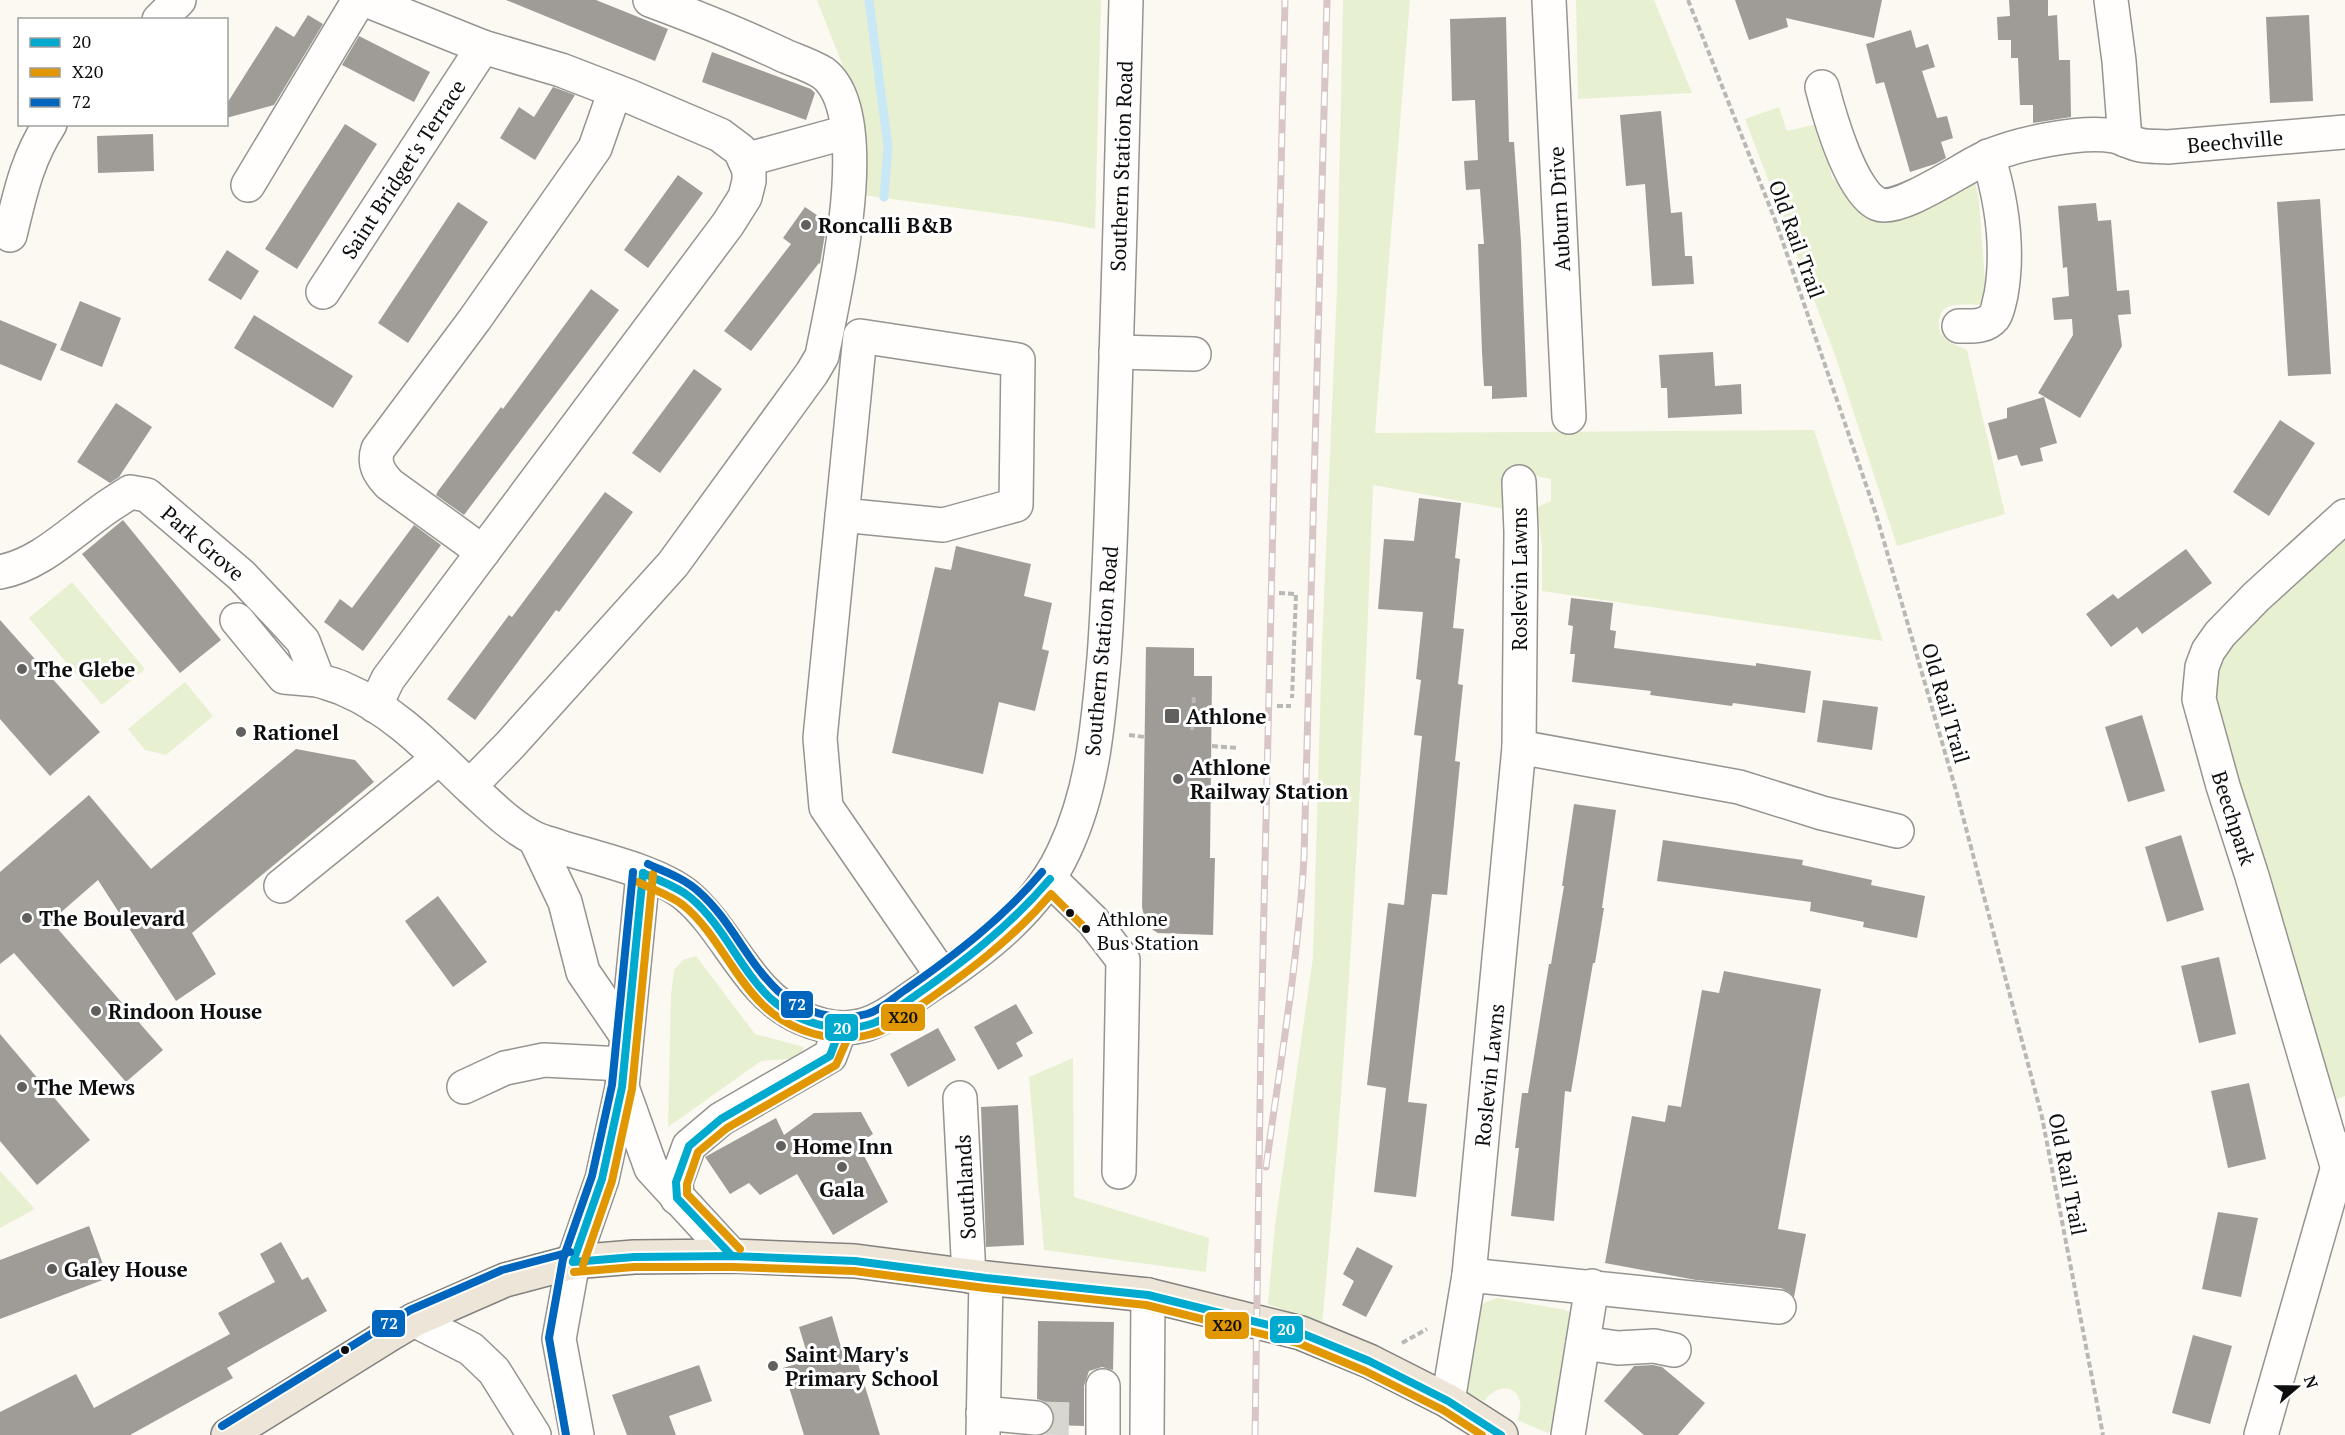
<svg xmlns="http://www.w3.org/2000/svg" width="2345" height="1435" font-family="'PT Serif',serif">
	<rect width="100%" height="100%" fill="#fcf9f2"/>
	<g fill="#e7f1d2">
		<path d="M817,0H1101L1095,229L1059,222L855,194L856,110L844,69Z"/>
		<path d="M1343,0H1410L1375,433L1814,430L1883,641L1542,591V547L1537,507L1551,501V479L1505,470L1504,509L1373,485C1363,765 1348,1046 1322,1325L1268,1304L1275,1225L1313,957L1322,644L1337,287Z"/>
		<path d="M1576,0H1654L1692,93L1578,99Z"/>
		<path d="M1779,107L1787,131L1817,124L1825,144L1832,178L1855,198L1970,180L1976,185L1979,201L1986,295L1980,305C1970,305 1954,303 1946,308C1941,311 1940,316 1939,321C1936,338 1954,344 1967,350L2005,514L1897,546L1835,355L1745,119Z"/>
		<path d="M2345,529V1096L2335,1100L2330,1098L2215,714L2212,673L2223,648Z"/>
		<path d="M72,582L145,669L102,705L29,618Z"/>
		<path d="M185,682L213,716L166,755L145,750L128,729Z"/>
		<path d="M696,956L755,1034L804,1047L799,1058L761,1061L668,1127L671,995L674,970L683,960Z"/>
		<path d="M1073,1058L1074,1197L1209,1238L1206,1272L1044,1250L1029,1077Z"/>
		<path d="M0,1171L35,1209L0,1228Z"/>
		<path d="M1497,1298L1565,1310L1575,1315L1552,1430L1548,1433L1517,1420C1530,1392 1503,1376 1484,1401L1469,1395L1465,1380L1477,1310L1486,1302Z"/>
	</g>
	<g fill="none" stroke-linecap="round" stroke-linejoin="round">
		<path stroke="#c8e8f6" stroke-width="9" d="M869,0L888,147L884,197"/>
	</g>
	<g fill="#9f9c98">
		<path d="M506,0H596L668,29L655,61Z"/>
		<path d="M1735,0H1882L1874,38L1786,18L1788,27L1749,40Z"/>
		<path d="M2009,0H2048V16L2057,15L2059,60H2070L2071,117L2033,123V105H2020L2018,58H2011V40H1998L1997,17L2010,16Z"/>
		<path d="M308,15L323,24L274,105L226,118V105L276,26L294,37Z"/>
		<path d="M2309,15L2313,101L2270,103L2266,17Z"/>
		<path d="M1506,17L1509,142H1514L1521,242L1527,397L1492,399V386H1484L1482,352L1478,244H1484L1480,189L1466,190L1464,161L1478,160L1475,100L1452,101L1450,19Z"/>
		<path d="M1911,30L1916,48L1928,44L1935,67L1922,71L1937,118L1947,116L1953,138L1941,142L1946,158L1935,164L1910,172L1884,82L1876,84L1866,44Z"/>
		<path d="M359,36L430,72L414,102L342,65Z"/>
		<path d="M712,52L811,89L815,93L806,120L702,82Z"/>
		<path d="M553,87L575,95L535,160L500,138L519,107L534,117Z"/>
		<path d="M1661,111L1671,213L1682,212L1685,256H1692L1694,284L1652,286L1645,184L1626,186L1620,115Z"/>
		<path d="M345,124L377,144L297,269L265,249Z"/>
		<path d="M153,134L154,171L98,173L97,136Z"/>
		<path d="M678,175L703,193L648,268L624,250Z"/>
		<path d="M2320,199L2331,374L2288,376L2277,202Z"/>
		<path d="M458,202L488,222L408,343L378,323Z"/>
		<path d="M2096,203L2098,221L2111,220L2117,291L2129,290L2131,314L2118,315L2122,346L2080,418L2038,393L2073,335L2072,319L2054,320L2052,298L2069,296L2067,267L2063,268L2058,206Z"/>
		<path d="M805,207L827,222L820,264L819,263L751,351L724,331L791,244L783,238Z"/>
		<path d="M227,250L259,271L241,300L208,280Z"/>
		<path d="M591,289L619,310L464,515L436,495L438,491L501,407L503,409Z"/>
		<path d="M80,301L121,318L102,367L60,350Z"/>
		<path d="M254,315L353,376L333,408L234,348Z"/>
		<path d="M0,320L57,344L41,381L0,364Z"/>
		<path d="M1713,352L1715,386L1741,384L1742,414L1668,418L1667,388H1661L1659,355Z"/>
		<path d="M694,369L722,389L660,473L632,453Z"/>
		<path d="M2044,397L2057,443L2040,448L2043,461L2021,466L2017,455L1998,460L1988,423L2007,418V408Z"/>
		<path d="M116,403L152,427L119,477L110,483L77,462Z"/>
		<path d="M2280,420L2315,443L2269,516L2233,492Z"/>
		<path d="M605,492L633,512L559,612L556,610L475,720L447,699L509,615L512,617Z"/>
		<path d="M1419,498L1461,503L1455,558L1460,559L1453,628L1464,629L1458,684L1463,685L1455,761L1460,762L1447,895L1432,894L1408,1102L1427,1104L1416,1197L1374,1192L1386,1088L1367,1085L1388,903L1404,905L1422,736L1414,735L1421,680L1416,679L1423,612L1378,609L1384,539L1414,541Z"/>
		<path d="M123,520L221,640L180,673L82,554Z"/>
		<path d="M414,525L441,545L363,651L324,622L340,599L352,608Z"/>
		<path d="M956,546L1031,564L1024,596L1052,603L1042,649L1049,651L1035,711L999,702L983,774L892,753L935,567L951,570Z"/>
		<path d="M2186,549L2212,583L2142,634L2137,627L2111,647L2086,614L2113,594L2118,599Z"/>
		<path d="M1571,598L1613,603L1610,630L1616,631L1614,648L1756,666V663L1811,671L1805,713L1733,703L1732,706L1650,695L1651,691L1572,682L1575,654H1570L1573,626L1568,625Z"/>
		<path d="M0,620L100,732L50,776L0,719Z"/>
		<path d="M1146,647L1194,648V676H1212L1210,858H1215L1213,935L1158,933L1153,930L1144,916L1142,907Z"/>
		<path d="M1823,700L1878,707L1872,750L1817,742Z"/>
		<path d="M2142,715L2165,791L2128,802L2105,727Z"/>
		<path d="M296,749L355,760L374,782L192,933L216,974L176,1001L98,880L51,921L163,1050L126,1082L14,953L0,964V872L89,795L151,869Z"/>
		<path d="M1574,804L1616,810L1602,908H1604L1595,963H1593L1571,1092L1565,1091L1554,1221L1511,1216L1519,1148H1515L1522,1093H1528L1549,964H1551L1564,886H1562Z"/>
		<path d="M2181,835L2204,910L2167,922L2145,847Z"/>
		<path d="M1663,840L1803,860L1802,865L1872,880L1871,885L1925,896L1917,938L1863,927L1864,922L1810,911L1811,902L1657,881Z"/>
		<path d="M438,896L487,962L453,987L405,921Z"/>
		<path d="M2219,957L2236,1034L2199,1043L2181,966Z"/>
		<path d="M1724,971L1821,989L1778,1229L1806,1234L1794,1297L1789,1292L1781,1288L1696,1280L1605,1263L1632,1116L1665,1122L1668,1105L1681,1107L1702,990L1719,993Z"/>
		<path d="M1016,1004L1033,1033L1016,1043L1023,1056L998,1070L974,1027Z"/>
		<path d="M938,1028L956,1060L908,1087L890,1054Z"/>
		<path d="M0,1034L90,1140L37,1185L0,1141Z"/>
		<path d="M2249,1083L2266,1159L2228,1168L2211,1091Z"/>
		<path d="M1018,1105L1024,1245L986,1247L981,1107Z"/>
		<path d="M861,1112L873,1134L858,1144L888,1202L833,1235L797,1174L760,1195L749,1183L730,1194L705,1157L776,1118L784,1135L814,1113Z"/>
		<path d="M2218,1212L2258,1218L2241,1297L2202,1289Z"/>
		<path d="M89,1226L108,1278L0,1319V1260Z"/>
		<path d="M281,1242L302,1280L308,1277L327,1311L227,1368L233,1378L130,1435H0V1412L76,1374L94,1408L230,1334L218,1313L275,1282L260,1254Z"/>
		<path d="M1357,1247L1393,1266L1366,1317L1342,1305L1354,1281L1343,1274Z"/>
		<path d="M832,1316L843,1354L854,1351L880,1435H804L783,1368L809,1360L799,1327Z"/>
		<path d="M1038,1321L1114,1322L1113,1370L1102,1367L1089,1371L1084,1386V1426L1053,1425L1055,1419L1053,1410L1046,1402L1037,1399Z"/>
		<path d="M2193,1335L2232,1346L2210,1424L2172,1413Z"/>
		<path d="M699,1365L712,1401L669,1416L676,1435H627L612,1395Z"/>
		<path d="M1653,1365L1662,1367L1705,1403L1678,1435H1644L1604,1401L1634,1366Z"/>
	</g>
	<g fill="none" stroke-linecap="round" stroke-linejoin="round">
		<path stroke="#d8d6d0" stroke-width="33" stroke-dasharray="33 16" stroke-linecap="butt" d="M1036,1418L1088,1419"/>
		<g stroke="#959491" stroke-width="36">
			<g id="minor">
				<path d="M366,0L483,47L561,70L631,97L720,135L740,150L749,170V181L745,197L728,224L388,679L375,706"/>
				<path d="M1549,0L1569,417"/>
				<path d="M2111,0L2119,61L2125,140"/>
				<path d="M159,20L179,0"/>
				<path d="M1822,87C1829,114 1851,193 1878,204C1898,213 1963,168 1985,158C2015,144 2081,130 2114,136C2123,138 2131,143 2140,145C2149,147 2159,146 2167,147L2345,132"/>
				<path d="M745,160L847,132"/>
				<path d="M248,185L359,0"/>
				<path d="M10,235C20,194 27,159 50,124"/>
				<path d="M323,292L483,47"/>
				<path d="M1959,326C1971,326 1985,328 1994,317C1998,312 1999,302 2001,295C2009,249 2002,201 1988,156"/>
				<path d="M1116,352L1194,354"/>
				<path d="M1519,482L1521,532L1519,747"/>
				<path d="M842,515L943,525L1016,505L1018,360L860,336L820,738L826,807L943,977"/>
				<path d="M483,552L389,484C379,473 373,464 378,449L475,319L595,148L615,91"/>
				<path d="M0,572C38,565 68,535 99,513C109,505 120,499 130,492L147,495L241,575L277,613L303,641L318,680C326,683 336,685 344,689C394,710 432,751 471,788C491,806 510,826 534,838C542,842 552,844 560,847C596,858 658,872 686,895C729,931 748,995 802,1018C861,1044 885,1015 932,984C984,950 1038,908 1064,851C1093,790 1098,725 1104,658C1109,592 1111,526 1113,460C1118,307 1122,153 1126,0"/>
				<path d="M237,620L284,677L318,680"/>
				<path d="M470,786L510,745L673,564L812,373L822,356C833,297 878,114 823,73C812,66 797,61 785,56C741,35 696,17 650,0"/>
				<path d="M535,839L565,902L583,972L626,1035"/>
				<path d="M1050,879L1093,921L1123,960L1119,1172"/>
				<path d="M281,886L439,758"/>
				<path d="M464,1087L505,1068L544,1060L623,1064"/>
				<path d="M622,1087L651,1168L732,1256"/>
				<path d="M960,1098L969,1276"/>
				<path d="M2338,1169L2252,876L2223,786L2199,699L2202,667L2208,651L2220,634L2256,597L2345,516"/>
				<path d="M677,1198L676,1182L689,1146L721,1119L830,1056L840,1029"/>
				<path d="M1469,1275L1779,1307"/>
				<path d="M414,1320L471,1349L494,1371L534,1435"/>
				<path d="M1583,1343L1618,1348L1654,1346L1674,1350"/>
				<path d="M1448,1401L1469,1275L1519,747L1739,787L1822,813L1897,831"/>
				<path d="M983,1413L1036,1418"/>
				<path d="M577,1435L559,1339L573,1262L602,1179L622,1087L643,873"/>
				<path d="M983,1435L986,1278"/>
				<path d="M1103,1435V1386"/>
				<path d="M1147,1435L1148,1295"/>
				<path d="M1568,1435L1592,1286"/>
				<path d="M2261,1435L2343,1149"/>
			</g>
		</g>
		<g stroke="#82817e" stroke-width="36">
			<path id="major" d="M228,1435L392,1333L414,1320L505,1280L573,1262L634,1257L732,1256L855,1261L986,1278L1148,1295L1301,1333L1369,1361L1448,1401L1501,1435"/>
		</g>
		<g stroke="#b8b8b6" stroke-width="4" stroke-dasharray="6 3" stroke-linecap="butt">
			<path d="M1688,0L1777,225L1876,514L1957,794L2042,1117L2103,1435"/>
			<path d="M1279,593L1296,594L1292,698"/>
			<path d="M1277,706H1291"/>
			<path d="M1192,730L1194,695"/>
			<path d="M1129,735L1145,737"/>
			<path d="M1212,746L1238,748"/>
			<path d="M1402,1343L1427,1329"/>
		</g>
		<use href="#minor" stroke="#fffefd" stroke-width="33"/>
		<use href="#major" stroke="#ede6d8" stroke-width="33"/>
		<g stroke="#d8c5c6" stroke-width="7">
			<g id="rail">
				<path d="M1266,1167C1280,1064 1298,962 1304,858L1327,0"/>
				<path d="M1255,1435L1261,1037L1285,0"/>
			</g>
		</g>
		<use href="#rail" stroke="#fff" stroke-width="4.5" stroke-dasharray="14" stroke-linecap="butt"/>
		<g stroke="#fff" stroke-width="12">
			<g id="bus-1">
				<path d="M643,873C659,881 677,886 691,898C724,926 739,968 770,998C796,1022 836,1035 871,1024C885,1020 897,1008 909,1000C961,964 1009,927 1050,879"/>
				<path d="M732,1256L677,1198L676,1182L689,1146L721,1119L830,1056L840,1029"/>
				<path d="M573,1262L634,1257L732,1256L855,1261L986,1278L1148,1295L1301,1333L1369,1361L1448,1401L1501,1435"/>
				<path d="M573,1262L602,1179L622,1087L643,873"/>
			</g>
		</g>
		<g stroke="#fff" stroke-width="12">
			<g id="bus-2">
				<path d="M638,882C653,890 670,895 683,905C716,932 732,975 763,1005C791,1032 834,1045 872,1034C889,1030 901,1018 915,1009C964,975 1012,940 1051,894L1086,929"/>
				<path d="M740,1249L687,1194V1184L698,1152L727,1128L836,1065L850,1033"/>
				<path d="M583,1265L612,1181L632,1089L653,874"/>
				<path d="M574,1272L634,1267H732L854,1271L985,1288L1146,1305L1298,1343L1365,1371L1443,1410L1482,1435"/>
			</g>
		</g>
		<g stroke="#fff" stroke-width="12">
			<g id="bus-3">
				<path d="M648,864C665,872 684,878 699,892C731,920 747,962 778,991C802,1012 836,1023 867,1014C881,1010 893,998 905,990C955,955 1002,919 1042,872"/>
				<path d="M222,1426L410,1310L502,1270L570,1252"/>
				<path d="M566,1435L549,1338L563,1259L592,1176L612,1085L633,872"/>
			</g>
		</g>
		<use href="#bus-1" stroke="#00a9ce" stroke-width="8"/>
		<use href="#bus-2" stroke="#e09701" stroke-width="8"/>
		<use href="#bus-3" stroke="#0065bd" stroke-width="8"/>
	</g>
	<g fill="#61605e" stroke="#fff" stroke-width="2">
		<circle cx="806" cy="225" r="6"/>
		<circle cx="22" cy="669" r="6"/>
		<rect x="1164" y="708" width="16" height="16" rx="3"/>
		<circle cx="241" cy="732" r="6"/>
		<circle cx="1178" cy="779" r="6"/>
		<circle cx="27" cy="918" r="6"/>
		<circle cx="96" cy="1011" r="6"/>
		<circle cx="22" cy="1087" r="6"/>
		<circle cx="781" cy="1146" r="6"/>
		<circle cx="842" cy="1167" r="6"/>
		<circle cx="52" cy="1269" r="6"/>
		<circle cx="773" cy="1366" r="6"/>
	</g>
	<g fill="#0e0e0e" stroke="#fff" stroke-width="2">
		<circle cx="1070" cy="913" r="5"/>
		<circle cx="1086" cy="929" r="5"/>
		<circle cx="345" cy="1350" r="5"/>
	</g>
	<g text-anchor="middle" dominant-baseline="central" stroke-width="6" stroke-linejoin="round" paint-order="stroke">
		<g font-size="20" fill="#0e0e0e" stroke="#fff" text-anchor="start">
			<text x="1097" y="918">Athlone<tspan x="1097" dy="24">Bus Station</tspan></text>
		</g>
		<g font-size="21" fill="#0e0e0e" stroke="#fff">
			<text transform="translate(2235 141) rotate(-5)">Beechville</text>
			<text transform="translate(1121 166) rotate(-88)">Southern Station Road</text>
			<text transform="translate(403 169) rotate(-57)">Saint Bridget's Terrace</text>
			<text transform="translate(1559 209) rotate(-93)">Auburn Drive</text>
			<text transform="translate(1797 239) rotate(70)">Old Rail Trail</text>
			<text transform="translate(203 543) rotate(41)">Park Grove</text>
			<text transform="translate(1519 579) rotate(-90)">Roslevin Lawns</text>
			<text transform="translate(1101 651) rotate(-85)">Southern Station Road</text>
			<text transform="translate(1946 703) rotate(74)">Old Rail Trail</text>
			<text transform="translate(2234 818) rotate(72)">Beechpark</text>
			<text transform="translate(1489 1075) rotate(-84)">Roslevin Lawns</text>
			<text transform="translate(2068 1174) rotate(79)">Old Rail Trail</text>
			<text transform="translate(965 1187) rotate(-93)">Southlands</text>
		</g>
		<g font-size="21" font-weight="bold" fill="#0e0e0e" stroke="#fff" text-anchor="start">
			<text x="818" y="225">Roncalli B&amp;B</text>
			<text x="34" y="669">The Glebe</text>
			<text x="1186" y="716">Athlone</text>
			<text x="253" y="732">Rationel</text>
			<text x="1190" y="767">Athlone<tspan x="1190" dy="24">Railway Station</tspan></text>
			<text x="39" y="918">The Boulevard</text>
			<text x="108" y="1011">Rindoon House</text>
			<text x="34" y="1087">The Mews</text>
			<text x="793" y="1146">Home Inn</text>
			<text x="842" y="1189" text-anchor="middle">Gala</text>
			<text x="64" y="1269">Galey House</text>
			<text x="785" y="1354">Saint Mary's<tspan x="785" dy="24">Primary School</tspan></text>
		</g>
	</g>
	<g stroke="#fff" stroke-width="2">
		<rect x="780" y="990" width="34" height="29" rx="6" fill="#0065bd"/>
		<rect x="880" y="1003" width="46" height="29" rx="6" fill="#e09701"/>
		<rect x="824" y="1013" width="35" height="29" rx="6" fill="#00a9ce"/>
		<rect x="371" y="1309" width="35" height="29" rx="6" fill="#0065bd"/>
		<rect x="1204" y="1311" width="46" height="29" rx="6" fill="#e09701"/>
		<rect x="1269" y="1315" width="35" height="29" rx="6" fill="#00a9ce"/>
	</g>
	<g font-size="16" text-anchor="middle" font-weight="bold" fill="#fff">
		<text x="797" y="1010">72</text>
		<text x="842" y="1034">20</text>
		<text x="389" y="1329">72</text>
		<text x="1286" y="1335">20</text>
	</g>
	<g font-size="16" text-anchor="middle" font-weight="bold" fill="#111">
		<text x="903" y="1023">X20</text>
		<text x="1227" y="1331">X20</text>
	</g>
	<rect x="18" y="18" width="210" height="108" fill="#ffffff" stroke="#9f9f9f" stroke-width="1.5"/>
	<rect x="30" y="38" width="30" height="9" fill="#00a9ce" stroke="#9f9f9f" stroke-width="1.5"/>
	<text x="72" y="48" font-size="18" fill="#0e0e0e">20</text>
	<rect x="30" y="68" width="30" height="9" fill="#e09701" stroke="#9f9f9f" stroke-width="1.5"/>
	<text x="72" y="78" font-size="18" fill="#0e0e0e">X20</text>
	<rect x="30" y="98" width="30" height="9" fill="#0065bd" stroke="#9f9f9f" stroke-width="1.5"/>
	<text x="72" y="108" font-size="18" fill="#0e0e0e">72</text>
	<g transform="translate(2297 1387) rotate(70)" stroke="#ffffff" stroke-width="4.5" paint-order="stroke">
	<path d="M0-4.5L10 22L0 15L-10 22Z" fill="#0e0e0e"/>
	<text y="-9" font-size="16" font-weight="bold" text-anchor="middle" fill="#0e0e0e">N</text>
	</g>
</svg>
